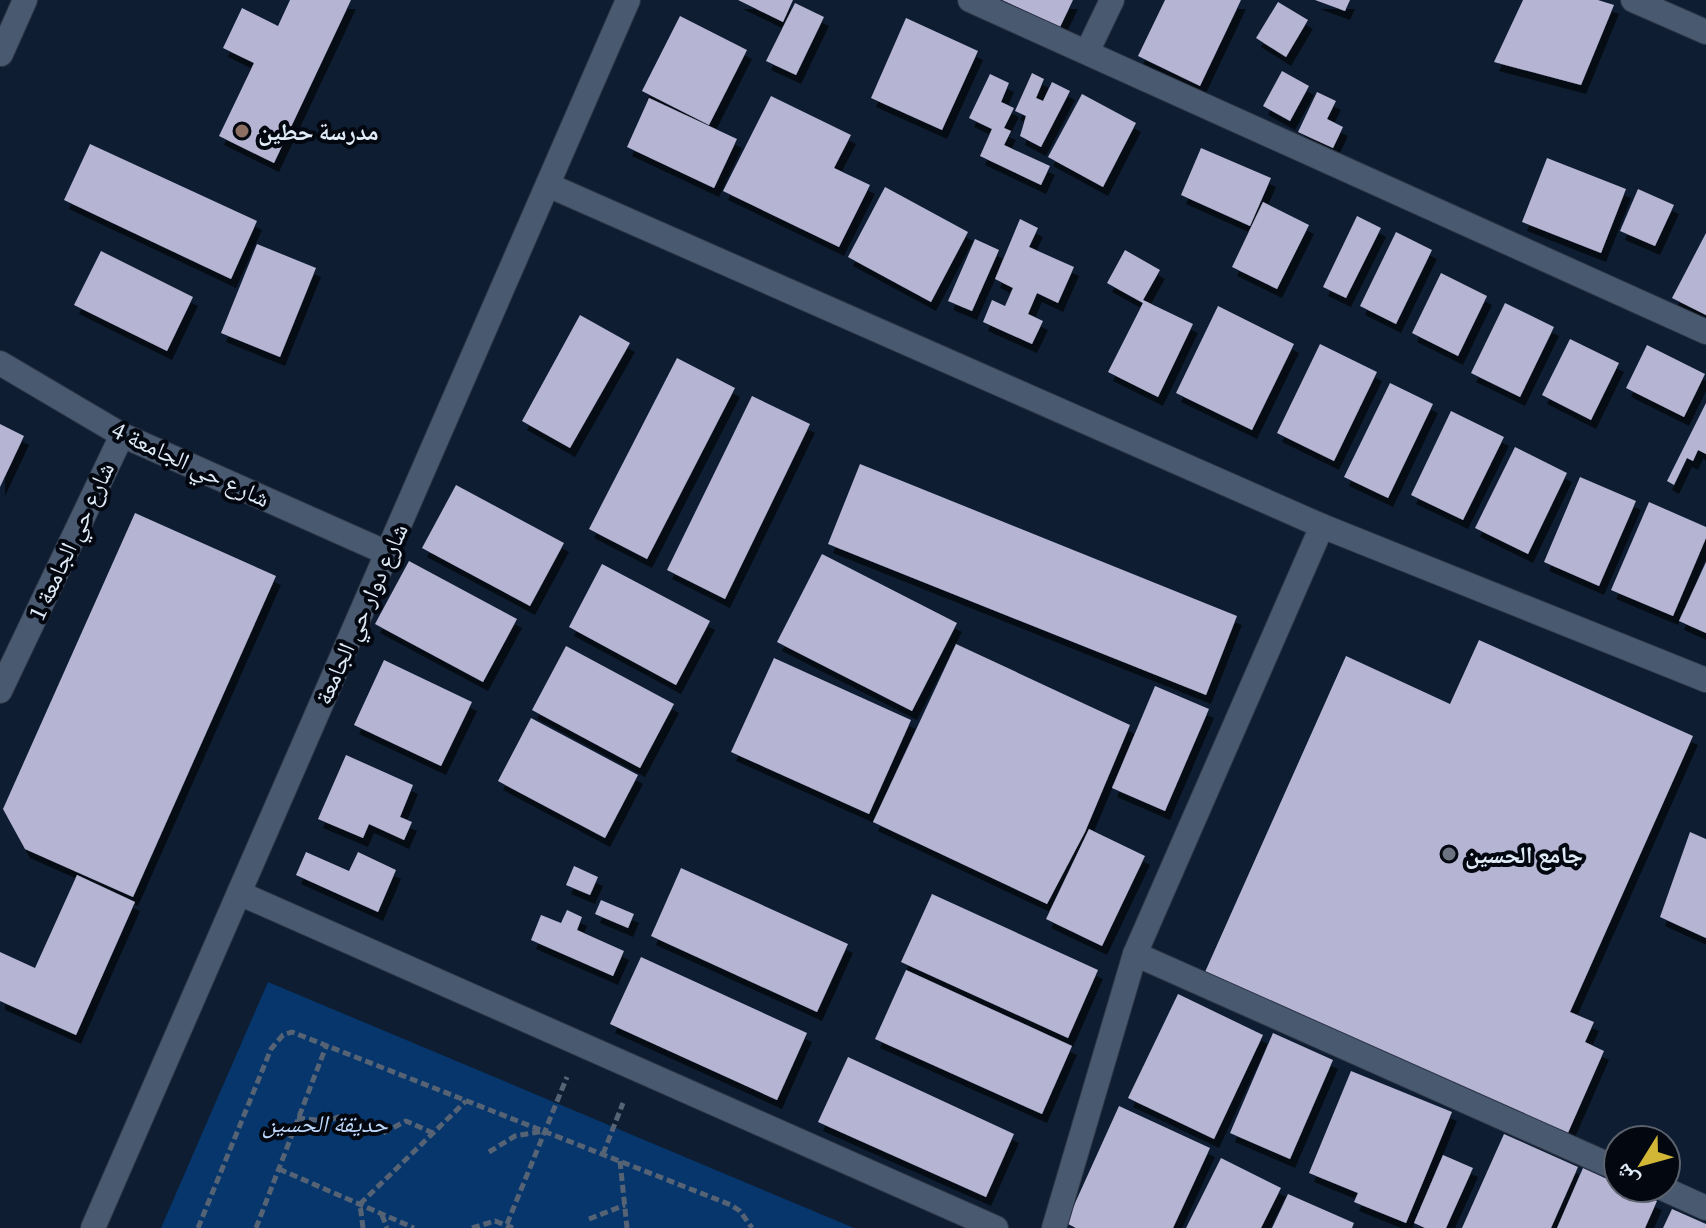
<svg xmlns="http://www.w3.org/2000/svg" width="1706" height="1228" font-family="'Source Serif 4','Noto Naskh Arabic',serif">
	<defs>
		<filter id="shadow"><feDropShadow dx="5" dy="9" stdDeviation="0" flood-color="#0009"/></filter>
	</defs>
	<rect width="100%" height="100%" fill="#0e1d31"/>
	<path fill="#06366b" d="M268,982L854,1228H161Z"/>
	<g fill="#b5b4d3" filter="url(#shadow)">
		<path d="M290,0H351L274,163L219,136L254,63L223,48L242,8L278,26Z"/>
		<path d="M738,0H793L783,22Z"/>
		<path d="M1002,0H1073L1060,27Z"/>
		<path d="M1165,0H1241L1200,86L1138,56Z"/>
		<path d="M1315,0H1350L1345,11Z"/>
		<path d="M1523,0H1598L1614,5L1581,85L1494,62Z"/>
		<path d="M1278,2L1308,20L1286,57L1256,38Z"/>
		<path d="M795,3L824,17L796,75L766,61Z"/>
		<path d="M680,16L747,50L709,125L642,91Z"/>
		<path d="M906,18L978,51L942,130L871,98Z"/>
		<path d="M1282,71L1309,86L1290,121L1263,106Z"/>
		<path d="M1032,73L1044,79L1036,98L1043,101L1052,82L1070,91L1041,147L1020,136L1026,116L1015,111Z"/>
		<path d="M990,74L1009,83L1001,102L1014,108L1004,128L1011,131L1004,145L1050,166L1041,185L980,156L992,129L969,118Z"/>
		<path d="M1317,92L1336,101L1327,119L1343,127L1333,148L1298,132Z"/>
		<path d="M1082,94L1136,123L1103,187L1048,157Z"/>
		<path d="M771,96L851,135L834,168L870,185L839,247L723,191Z"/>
		<path d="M649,98L737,139L714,188L627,147Z"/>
		<path d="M90,144L257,221L231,279L64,200Z"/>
		<path d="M1201,148L1271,178L1250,226L1181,195Z"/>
		<path d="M1547,158L1626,189L1601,253L1522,222Z"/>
		<path d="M885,187L968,232L931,302L848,257Z"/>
		<path d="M1638,189L1674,205L1655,246L1620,231Z"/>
		<path d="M1263,202L1309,225L1277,289L1232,267Z"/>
		<path d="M1357,216L1381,228L1346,298L1323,287Z"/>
		<path d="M1020,219L1038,228L1029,247L1074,267L1058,303L1037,293L1028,314L1043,321L1032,344L983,322L992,300L1005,306L1013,288L995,279Z"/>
		<path d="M1396,232L1432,250L1396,324L1360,306Z"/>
		<path d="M1706,233V315L1672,298Z"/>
		<path d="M975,239L999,250L972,311L948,301Z"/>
		<path d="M257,244L316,268L280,357L221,333Z"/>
		<path d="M1125,250L1160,270L1143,300L1193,324L1158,397L1108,372L1143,303L1107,283Z"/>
		<path d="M101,251L193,297L167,351L74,305Z"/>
		<path d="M1441,273L1487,296L1458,356L1412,333Z"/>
		<path d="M1505,303L1554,327L1520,397L1471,373Z"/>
		<path d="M1218,306L1294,344L1252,430L1176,393Z"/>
		<path d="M580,315L630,343L570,448L522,421Z"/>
		<path d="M1570,339L1619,363L1591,420L1542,395Z"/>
		<path d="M1320,344L1377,372L1334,461L1277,433Z"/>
		<path d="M1647,345L1705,374L1684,417L1626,388Z"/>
		<path d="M677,358L735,388L647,559L589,529Z"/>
		<path d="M1390,383L1433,404L1388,498L1344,477Z"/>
		<path d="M752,396L810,424L725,599L667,570Z"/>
		<path d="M1706,403V454L1698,450L1693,461L1687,458L1674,485L1667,481Z"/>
		<path d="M1451,411L1504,437L1463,520L1411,495Z"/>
		<path d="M0,424L24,436L0,487Z"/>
		<path d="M1515,447L1567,473L1528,554L1475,528Z"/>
		<path d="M860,464L1237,616L1206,695L828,544Z"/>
		<path d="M1580,477L1636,501L1599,586L1544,562Z"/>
		<path d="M456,485L564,543L530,606L422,548Z"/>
		<path d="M1649,502L1706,527V538L1673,616L1611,590Z"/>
		<path d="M135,513L276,576L133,897L25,849L3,809Z"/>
		<path d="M822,554L957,623L912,711L777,642Z"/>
		<path d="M409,561L517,619L483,682L375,624Z"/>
		<path d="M1706,562V633L1679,621Z"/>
		<path d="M602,564L710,621L676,685L569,627Z"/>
		<path d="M1479,640L1693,736L1570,1012L1594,1022L1585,1042L1604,1051L1567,1135L1205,972L1346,656L1450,704Z"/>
		<path d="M956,644L1130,725L1085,832L1047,904L873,822Z"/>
		<path d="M566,646L674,704L640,768L532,710Z"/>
		<path d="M774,658L911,720L869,814L731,752Z"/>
		<path d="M384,660L472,702L441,766L354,725Z"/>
		<path d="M1155,686L1209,709L1165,811L1112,788Z"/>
		<path d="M531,718L638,775L605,838L498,781Z"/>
		<path d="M346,755L413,785L400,817L412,822L404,840L369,824L363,838L318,819Z"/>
		<path d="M1089,829L1145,856L1102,946L1046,919Z"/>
		<path d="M1690,832L1706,839V938L1660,917Z"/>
		<path d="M306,852L349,871L358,852L396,870L378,912L296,875Z"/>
		<path d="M574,866L598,877L590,895L566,885Z"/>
		<path d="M681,868L848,944L817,1012L651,936Z"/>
		<path d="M77,875L135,902L76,1035L0,1001V952L35,968Z"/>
		<path d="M932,894L1098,970L1068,1038L901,962Z"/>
		<path d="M601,900L634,914L628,928L595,914Z"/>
		<path d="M567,910L582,917L577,930L624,951L613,976L531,940L541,915L561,923Z"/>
		<path d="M641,957L807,1033L777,1100L610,1024Z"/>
		<path d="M906,970L1072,1046L1042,1114L875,1039Z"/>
		<path d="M1178,994L1263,1035L1214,1139L1128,1098Z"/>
		<path d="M1273,1033L1333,1060L1290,1159L1230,1133Z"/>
		<path d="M848,1057L1014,1134L986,1197L818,1122Z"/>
		<path d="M1351,1071L1452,1112L1406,1223L1354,1202L1358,1193L1309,1173Z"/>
		<path d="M1119,1106L1210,1148L1173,1228H1076L1066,1223Z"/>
		<path d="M1504,1134L1578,1167L1551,1228H1462Z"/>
		<path d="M1443,1155L1473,1168L1446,1228H1425L1414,1223Z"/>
		<path d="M1221,1158L1281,1188L1261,1228H1186Z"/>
		<path d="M1583,1168L1618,1184V1188H1627L1657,1201L1645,1228H1557Z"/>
		<path d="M1288,1194L1354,1223L1352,1228H1272Z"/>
		<path d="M1672,1209L1706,1224V1228H1663Z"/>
	</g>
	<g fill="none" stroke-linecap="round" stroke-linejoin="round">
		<g stroke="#2d3545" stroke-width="26">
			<g id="street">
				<path d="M970,0L1706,332"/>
				<path d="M1633,0L1706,32"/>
				<path d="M1087,52L1112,0"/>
				<path d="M1,54L25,0"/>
				<path d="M548,185L1322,526L1706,680"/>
				<path d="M0,363L122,435L387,553"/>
				<path d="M0,691L122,435"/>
				<path d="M239,893L996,1228"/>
				<path d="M1135,954L1618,1169"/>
				<path d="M1662,1188L1706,1208"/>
				<path d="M93,1228L628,0"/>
				<path d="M1054,1228L1135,954L1322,526"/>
			</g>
		</g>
		<g stroke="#556375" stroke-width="5" stroke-dasharray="8 4" stroke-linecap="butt">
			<path d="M297,1118L326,1121L342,1116"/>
			<path d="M383,1133L406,1121L433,1133"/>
			<path d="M489,1152L515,1136L544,1131"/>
			<path d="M603,1154L623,1103"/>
			<path d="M620,1161L627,1228"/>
			<path d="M279,1169L414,1228"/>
			<path d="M382,1215L387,1228"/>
			<path d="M589,1219L625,1205"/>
			<path d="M507,1224L567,1077"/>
			<path d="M198,1228L271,1049L283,1035L292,1032L731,1205L740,1211L752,1228"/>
			<path d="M256,1228L327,1044"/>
			<path d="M363,1228L360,1204L466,1101"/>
			<path d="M472,1228L495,1221L513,1228"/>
		</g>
		<use href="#street" stroke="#485970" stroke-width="24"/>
	</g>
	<circle fill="#8d6e63" stroke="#030710" stroke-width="3" cx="242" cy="131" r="8"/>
	<circle fill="#6b7280" stroke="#030710" stroke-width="3" cx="1449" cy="854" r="8"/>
	<g text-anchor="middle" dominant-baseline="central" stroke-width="8" stroke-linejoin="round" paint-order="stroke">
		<g font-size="24" font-weight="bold" fill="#e0ebf8" stroke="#030710" text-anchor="start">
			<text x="258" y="131">مدرسة حطين</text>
			<text x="1465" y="854">جامع الحسين</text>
		</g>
		<g font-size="24" fill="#e0ebf8" stroke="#030710">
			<text transform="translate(191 464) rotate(25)">شارع حي الجامعة 4</text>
			<text transform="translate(71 541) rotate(-65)">شارع حي الجامعة 1</text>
			<text transform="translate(361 614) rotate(-66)">شارع دوار حي الجامعة</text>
		</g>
		<g font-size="24" font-style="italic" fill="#bed8fb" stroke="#030710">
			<text x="325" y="1123">حديقة الحسين</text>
		</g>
	</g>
	<g transform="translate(1642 1164) rotate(233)"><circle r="38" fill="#030710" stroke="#5b626d" stroke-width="2"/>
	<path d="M0-6L14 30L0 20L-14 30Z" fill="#d2b736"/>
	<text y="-12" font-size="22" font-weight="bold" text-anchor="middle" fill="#e0ebf8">ش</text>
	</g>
</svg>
